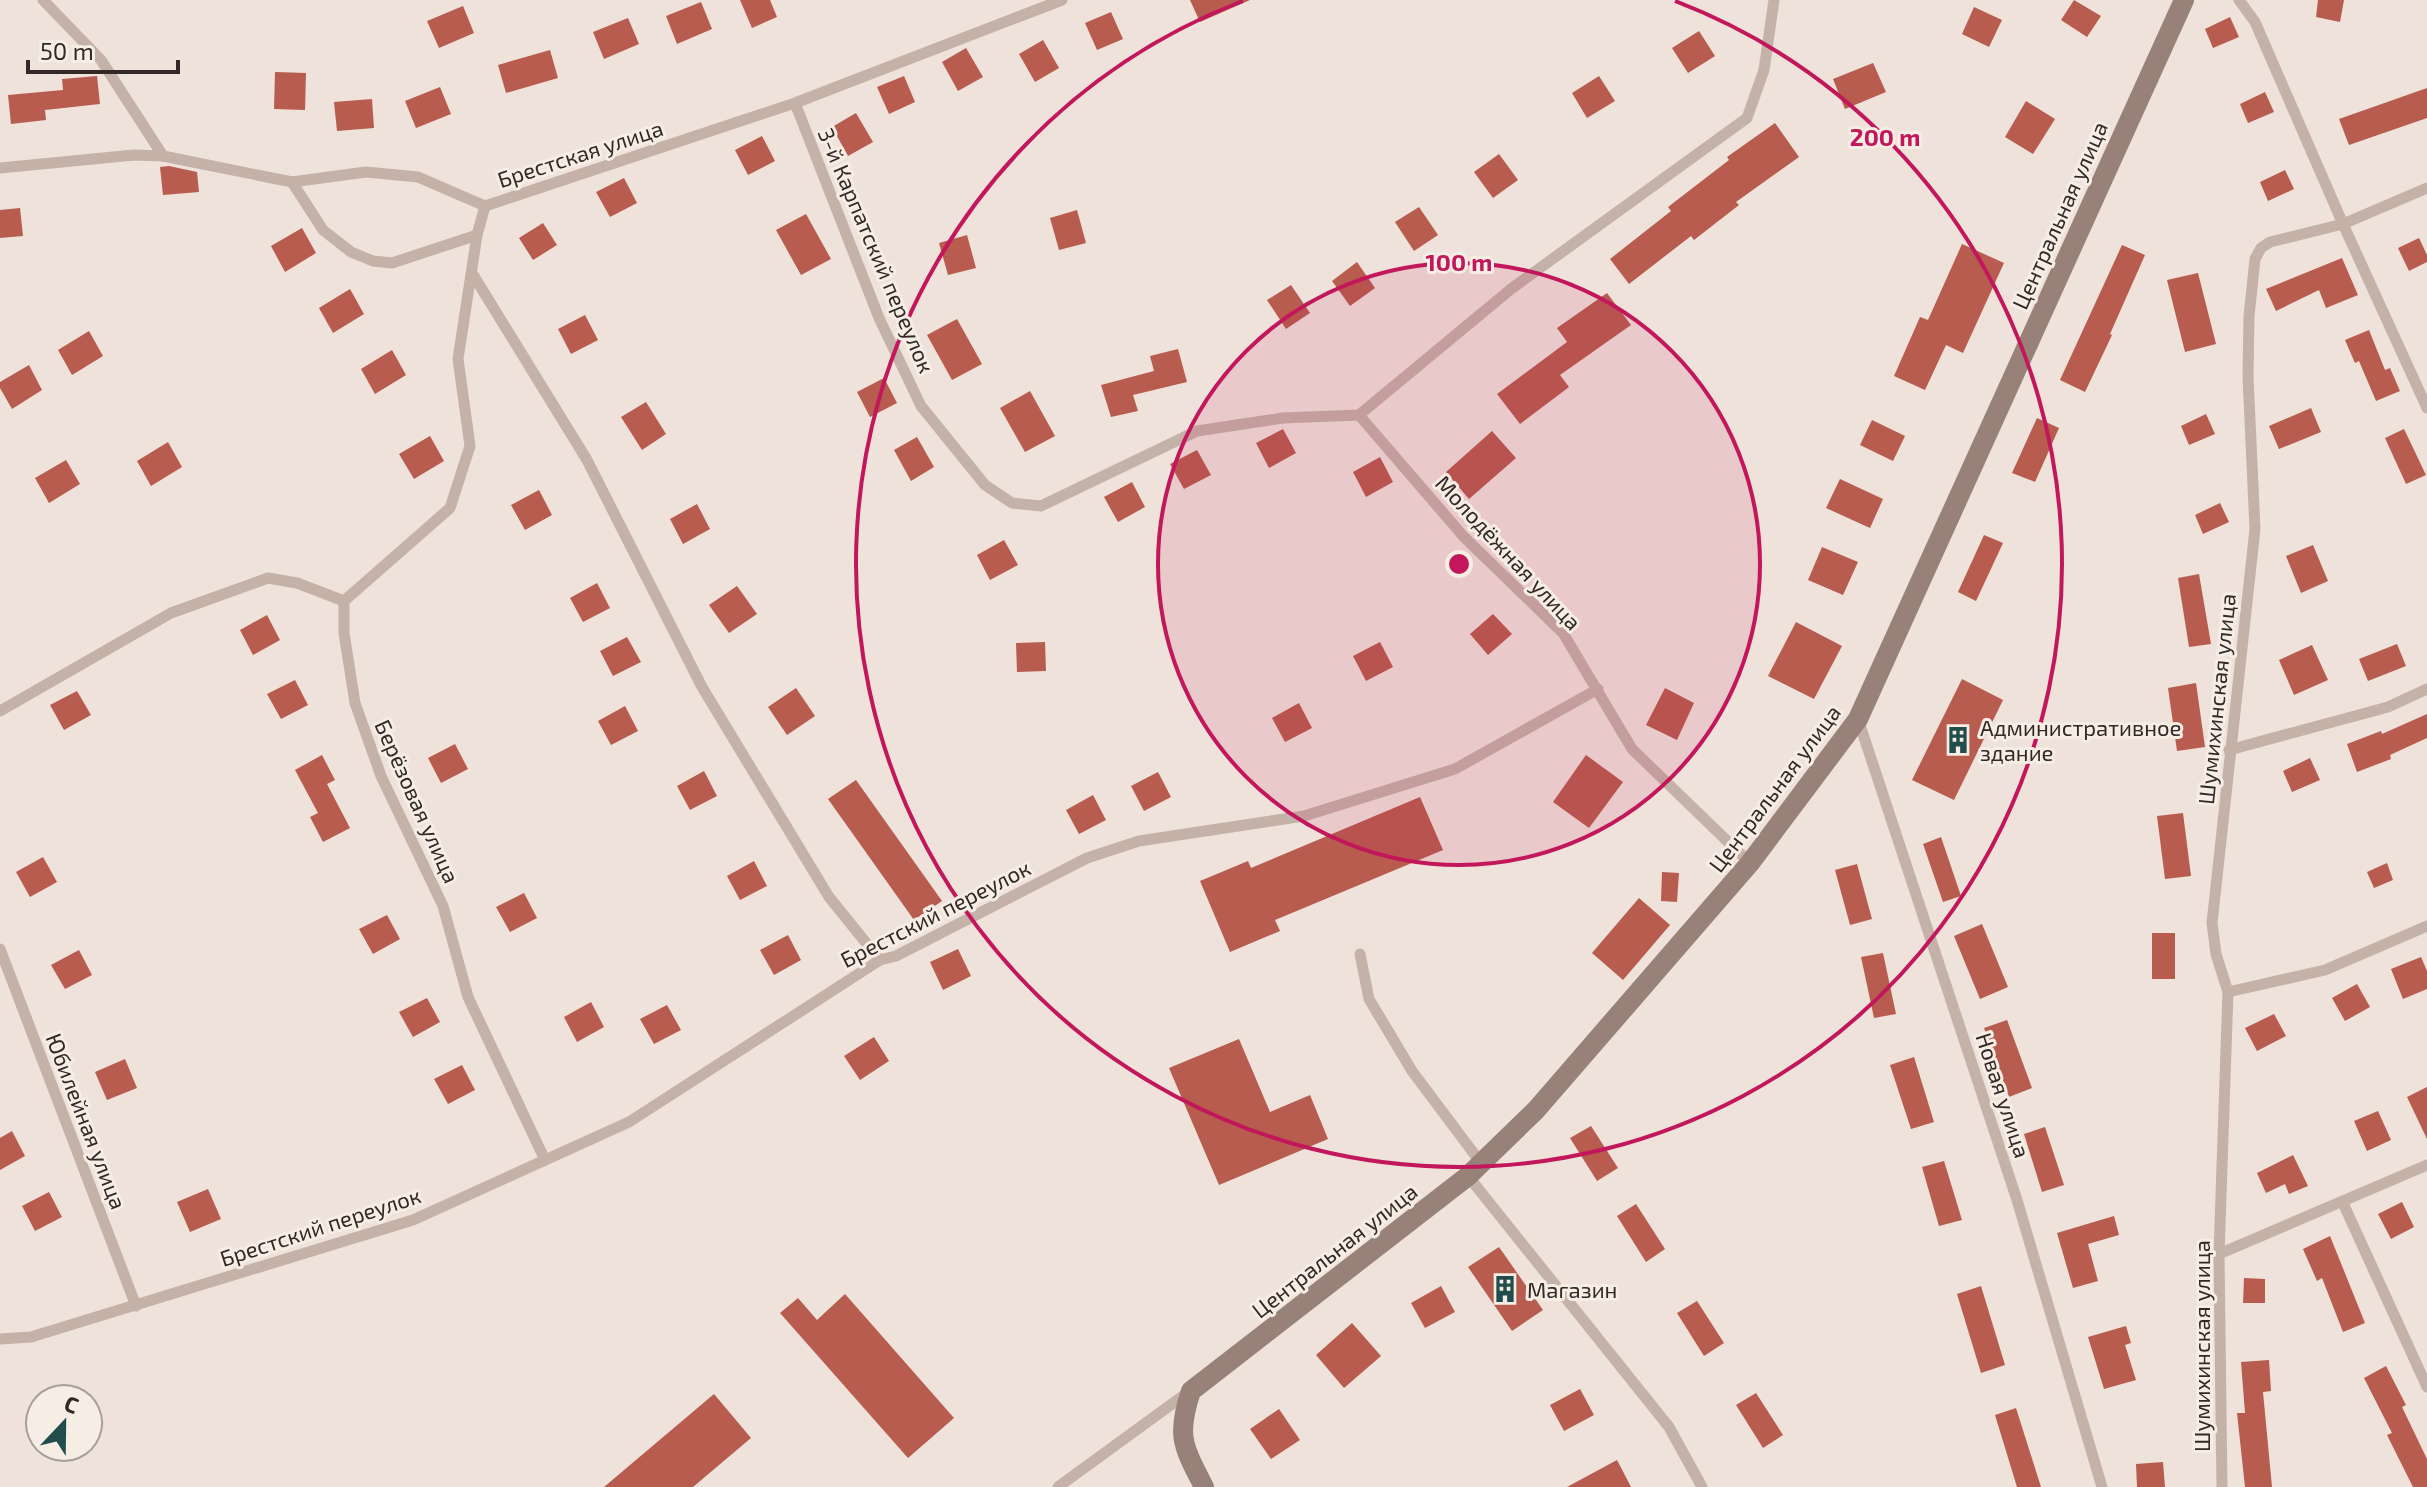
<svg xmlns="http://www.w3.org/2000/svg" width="2427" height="1487" font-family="'Exo 2',sans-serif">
	<rect width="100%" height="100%" fill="#eee2da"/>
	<g fill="#b75c4e">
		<path d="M740,0H770L777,17L752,28Z"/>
		<path d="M1190,0H1250L1200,22Z"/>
		<path d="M2074,0L2101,16L2087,37L2061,20Z"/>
		<path d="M2318,0H2344L2340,22L2316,17Z"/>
		<path d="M701,2L712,29L677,44L666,16Z"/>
		<path d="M463,6L474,33L439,48L427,21Z"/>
		<path d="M1974,7L2002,20L1989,47L1962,34Z"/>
		<path d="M1111,12L1123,39L1097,50L1085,23Z"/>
		<path d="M2230,17L2239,37L2213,48L2205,29Z"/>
		<path d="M628,18L639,44L604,59L593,32Z"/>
		<path d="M1699,31L1715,56L1688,73L1672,48Z"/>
		<path d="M1043,40L1059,68L1035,82L1019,54Z"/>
		<path d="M966,48L983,77L958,91L942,62Z"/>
		<path d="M550,50L558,78L506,93L498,65Z"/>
		<path d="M1873,63L1886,92L1845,109L1833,79Z"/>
		<path d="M275,72L306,73L305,110L274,109Z"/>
		<path d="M97,76L100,104L45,110L46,120L11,124L8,95L63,90L62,79Z"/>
		<path d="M904,76L915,102L889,114L877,87Z"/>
		<path d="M1599,76L1615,101L1587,118L1572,93Z"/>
		<path d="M440,87L451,114L416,128L405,101Z"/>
		<path d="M2427,88V118L2349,145L2339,119Z"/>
		<path d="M2265,92L2274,112L2248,123L2240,104Z"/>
		<path d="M372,99L374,128L337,131L334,102Z"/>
		<path d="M2026,101L2055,119L2033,154L2005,137Z"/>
		<path d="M856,113L873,142L848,156L832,127Z"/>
		<path d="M1775,123L1799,157L1736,202L1739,205L1694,240L1691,236L1629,284L1610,259L1671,211L1668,207L1729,160L1727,157Z"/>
		<path d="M762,136L775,161L748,175L735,150Z"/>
		<path d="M1499,154L1518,180L1493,198L1474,172Z"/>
		<path d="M169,166L197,172L199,192L163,195L160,167Z"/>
		<path d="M2285,170L2294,189L2268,201L2260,182Z"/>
		<path d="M624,178L637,203L610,217L596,192Z"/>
		<path d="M1419,207L1438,235L1414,251L1395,222Z"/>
		<path d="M20,208L23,236L0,238V210Z"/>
		<path d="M1077,210L1086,243L1059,250L1050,218Z"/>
		<path d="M806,214L831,259L801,275L776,230Z"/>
		<path d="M543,223L557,245L533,260L519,238Z"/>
		<path d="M302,228L316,253L285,272L271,246Z"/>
		<path d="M967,235L976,268L948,275L939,243Z"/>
		<path d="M2419,238L2427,255V262L2409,271L2398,248Z"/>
		<path d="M1962,244L2004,263L1963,353L1946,345L1925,390L1894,376L1920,317L1928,320Z"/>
		<path d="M2122,245L2145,255L2110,334L2112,335L2085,392L2060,380Z"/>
		<path d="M2342,258L2358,295L2326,308L2319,290L2276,311L2266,289Z"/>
		<path d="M1357,262L1375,288L1350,306L1332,281Z"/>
		<path d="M2198,273L2216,344L2185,352L2167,280Z"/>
		<path d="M1291,285L1310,313L1286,329L1267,300Z"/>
		<path d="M350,289L364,314L333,333L319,308Z"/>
		<path d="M1607,293L1631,325L1560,375L1569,387L1520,424L1497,394L1567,342L1557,328Z"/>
		<path d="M585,315L598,340L571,354L558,329Z"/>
		<path d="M957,319L982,364L952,380L927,335Z"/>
		<path d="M2369,330L2385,370L2390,368L2400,391L2376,401L2359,361L2355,363L2345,340Z"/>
		<path d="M89,331L103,356L72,375L58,350Z"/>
		<path d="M1178,349L1187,382L1133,395L1138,411L1111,417L1101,385L1154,371L1150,356Z"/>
		<path d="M392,350L406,375L375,394L361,369Z"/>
		<path d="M29,365L42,390L12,409L0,388V382Z"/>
		<path d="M884,378L897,403L870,417L857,392Z"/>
		<path d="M1030,391L1055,436L1025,452L1000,408Z"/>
		<path d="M646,402L666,434L642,450L621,417Z"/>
		<path d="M2311,408L2321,432L2279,449L2269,426Z"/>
		<path d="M2206,414L2215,434L2189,445L2181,426Z"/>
		<path d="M2037,418L2059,428L2035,482L2012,473Z"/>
		<path d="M1872,420L1905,436L1893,461L1860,445Z"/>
		<path d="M1283,429L1296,453L1269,468L1256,443Z"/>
		<path d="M2404,429L2426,475L2406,484L2385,438Z"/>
		<path d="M1492,431L1516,458L1469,499L1446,472Z"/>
		<path d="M430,436L444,461L414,479L399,454Z"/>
		<path d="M917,437L934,467L911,481L894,450Z"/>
		<path d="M168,442L182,467L151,486L137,461Z"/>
		<path d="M1197,450L1211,475L1184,489L1170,464Z"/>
		<path d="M1380,457L1393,482L1366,497L1353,472Z"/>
		<path d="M66,460L80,484L49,503L35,478Z"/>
		<path d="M1840,479L1883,499L1870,528L1826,508Z"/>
		<path d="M1132,482L1145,507L1118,522L1104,497Z"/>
		<path d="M539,490L552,515L525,530L511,505Z"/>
		<path d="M2220,503L2229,522L2203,534L2195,515Z"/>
		<path d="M697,504L710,529L683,544L670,519Z"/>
		<path d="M1984,535L2003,543L1976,601L1958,592Z"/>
		<path d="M1004,540L1018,565L990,580L977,555Z"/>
		<path d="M2313,545L2328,581L2301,593L2286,556Z"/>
		<path d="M1822,547L1858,562L1843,595L1808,580Z"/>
		<path d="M2199,574L2211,644L2189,647L2178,578Z"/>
		<path d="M597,583L610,608L583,622L570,598Z"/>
		<path d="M737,586L757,614L729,633L709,605Z"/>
		<path d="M1493,614L1512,634L1488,655L1470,634Z"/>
		<path d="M267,615L280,640L253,655L240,630Z"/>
		<path d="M1796,622L1842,646L1814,699L1768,676Z"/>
		<path d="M627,637L641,662L613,676L600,651Z"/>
		<path d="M1045,642L1046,671L1017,672L1016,643Z"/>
		<path d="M1380,642L1393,667L1366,681L1353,656Z"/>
		<path d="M2397,644L2406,666L2368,681L2359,659Z"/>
		<path d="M2312,645L2328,680L2294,695L2279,660Z"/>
		<path d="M1962,679L2003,700L1954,800L1912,780Z"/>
		<path d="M295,680L308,705L281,719L267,694Z"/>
		<path d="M2196,683L2205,747L2177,751L2168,688Z"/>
		<path d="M796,688L815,716L787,735L768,707Z"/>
		<path d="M1665,688L1694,703L1677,740L1646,725Z"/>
		<path d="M77,691L91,715L64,730L50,705Z"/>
		<path d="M1299,703L1312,728L1285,742L1272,718Z"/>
		<path d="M625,706L638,731L611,745L598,721Z"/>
		<path d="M2427,714V738L2390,755L2391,759L2357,772L2347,744L2381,731L2382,734Z"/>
		<path d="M455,744L468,769L441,783L428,758Z"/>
		<path d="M322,755L335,780L327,784L350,828L323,842L310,817L318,813L295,770Z"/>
		<path d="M1586,755L1623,782L1589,828L1553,802Z"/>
		<path d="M2310,758L2320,780L2292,792L2283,771Z"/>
		<path d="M704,771L717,796L690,810L677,786Z"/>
		<path d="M1158,772L1171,797L1144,811L1131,786Z"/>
		<path d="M856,780L942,901L914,920L828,799Z"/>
		<path d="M1093,795L1106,820L1079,834L1066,810Z"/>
		<path d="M1420,797L1443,850L1275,920L1280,931L1230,952L1200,881L1248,861L1251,868Z"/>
		<path d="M2183,813L2191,876L2165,879L2157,816Z"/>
		<path d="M1941,837L1961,896L1943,902L1923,844Z"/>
		<path d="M43,857L57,882L30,897L16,872Z"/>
		<path d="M754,861L767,886L740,900L727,876Z"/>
		<path d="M2387,863L2393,880L2374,888L2367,872Z"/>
		<path d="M1857,864L1872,919L1850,925L1835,870Z"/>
		<path d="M1662,872L1679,873L1677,902L1661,901Z"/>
		<path d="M524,893L537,918L510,932L496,907Z"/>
		<path d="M1639,898L1670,925L1623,980L1592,953Z"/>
		<path d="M387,915L400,939L373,954L359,929Z"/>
		<path d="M1982,924L2008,987L1980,999L1954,936Z"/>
		<rect x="2152" y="933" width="23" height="46"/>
		<path d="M788,935L801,960L774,975L760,950Z"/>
		<path d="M958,949L971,976L943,990L930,962Z"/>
		<path d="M79,950L92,975L65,989L51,965Z"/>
		<path d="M1883,953L1896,1014L1874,1018L1861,957Z"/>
		<path d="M2421,957L2427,971V989L2403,999L2391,969Z"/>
		<path d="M2357,984L2370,1007L2345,1021L2332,998Z"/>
		<path d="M427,998L440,1022L413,1037L399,1012Z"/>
		<path d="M591,1002L604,1027L577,1042L564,1017Z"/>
		<path d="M667,1005L681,1030L654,1044L640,1019Z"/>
		<path d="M2274,1014L2286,1036L2257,1051L2245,1028Z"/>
		<path d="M2007,1020L2032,1088L2009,1097L1984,1028Z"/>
		<path d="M874,1037L889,1061L860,1080L844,1056Z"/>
		<path d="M1239,1039L1270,1112L1310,1095L1328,1139L1219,1185L1169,1068Z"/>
		<path d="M1914,1057L1934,1122L1911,1129L1890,1065Z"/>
		<path d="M125,1059L137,1088L107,1100L95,1072Z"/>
		<path d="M462,1065L475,1090L448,1104L434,1079Z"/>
		<path d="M2427,1087V1139L2407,1097Z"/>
		<path d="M2378,1111L2391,1140L2367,1151L2354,1121Z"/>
		<path d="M1591,1126L1618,1168L1597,1181L1570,1138Z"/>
		<path d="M2045,1127L2064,1185L2042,1192L2024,1134Z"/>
		<path d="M12,1131L25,1156L0,1170V1138Z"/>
		<path d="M2293,1155L2308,1186L2289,1194L2285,1184L2266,1193L2257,1173Z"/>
		<path d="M1944,1161L1962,1220L1939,1226L1922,1167Z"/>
		<path d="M208,1189L221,1219L190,1232L177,1202Z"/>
		<path d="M49,1192L62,1217L35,1231L22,1206Z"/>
		<path d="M2402,1202L2414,1227L2391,1239L2378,1214Z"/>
		<path d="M1636,1204L1665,1249L1646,1262L1617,1216Z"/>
		<path d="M2114,1216L2119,1235L2088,1244L2098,1281L2073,1288L2057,1233Z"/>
		<path d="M2330,1236L2365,1323L2343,1332L2322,1278L2317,1281L2303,1249Z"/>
		<path d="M1499,1247L1543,1310L1512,1331L1468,1267Z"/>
		<path d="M2244,1278L2265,1279V1303H2243Z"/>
		<path d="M1441,1286L1455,1312L1425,1328L1411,1303Z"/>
		<path d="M1981,1286L2005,1365L1981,1373L1957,1294Z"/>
		<path d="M845,1294L954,1418L908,1458L780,1313L798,1298L817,1320Z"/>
		<path d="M1697,1301L1724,1343L1704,1356L1677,1313Z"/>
		<path d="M1352,1323L1381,1356L1344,1388L1316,1355Z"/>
		<path d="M2126,1326L2131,1343L2125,1345L2136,1380L2104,1389L2088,1337Z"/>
		<path d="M2269,1360L2271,1391L2263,1392L2272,1487H2245L2237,1413H2245L2241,1362Z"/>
		<path d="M2386,1366L2406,1405L2402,1407L2427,1459V1487H2413L2387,1435L2392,1433L2364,1378Z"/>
		<path d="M1580,1389L1594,1415L1564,1431L1550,1405Z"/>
		<path d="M1756,1393L1783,1435L1763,1448L1736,1405Z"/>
		<path d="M714,1394L751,1438L693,1487H604Z"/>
		<path d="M2016,1408L2041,1487H2017L1995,1415Z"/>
		<path d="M1279,1409L1300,1440L1271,1459L1250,1429Z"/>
		<path d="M1617,1460L1631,1487H1567Z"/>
		<path d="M2163,1462L2165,1487H2137L2136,1464Z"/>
	</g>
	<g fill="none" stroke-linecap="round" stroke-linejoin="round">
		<g stroke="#c4b1a7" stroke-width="11">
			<path d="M43,0L101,60L163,156"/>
			<path d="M795,103L879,318L921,406L985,485L1012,503L1041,506L1197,431L1283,418L1359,415L1511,289L1747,118L1764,70L1774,0"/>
			<path d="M0,168L134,155L163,156L292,182L366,172L418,177L485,206L795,103L1062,0"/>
			<path d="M292,182L323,230L351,252L373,261L392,263L477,235"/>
			<path d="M2427,188L2343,224L2427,408"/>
			<path d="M485,206L477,235L458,359L470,446L450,508L344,601V633L355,703L381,776L443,906L468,997L545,1160"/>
			<path d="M472,273L587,460L702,687L829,897L880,960"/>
			<path d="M1359,415L1464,537L1563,633L1632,749L1750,863"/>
			<path d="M0,711L171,613L268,578L297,583L344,601"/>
			<path d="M1858,719L2017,1200L2102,1487"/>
			<path d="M2229,750L2388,707L2427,689"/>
			<path d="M0,949L136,1306"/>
			<path d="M1360,954L1369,999L1412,1071L1481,1163"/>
			<path d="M2228,992L2325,970L2427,926"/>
			<path d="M1468,1176L1669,1427L1702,1487"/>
			<path d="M2343,1203L2427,1387"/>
			<path d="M2219,1254L2427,1165"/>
			<path d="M0,1339L31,1337L413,1220L629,1122L880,960L896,956L1087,858L1139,841L1304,816L1455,769L1598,689"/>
			<path d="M1058,1487L1187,1393"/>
			<path d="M2222,1487L2219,1254L2228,992L2216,954L2212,923L2255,529L2248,377L2249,316L2255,259L2261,248L2270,242L2343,224L2255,22L2239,0"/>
		</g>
		<path stroke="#988179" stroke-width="20" d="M1204,1487C1183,1446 1176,1436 1191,1391L1468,1176L1536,1110L1750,863L1858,719L2184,0"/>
	</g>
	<circle cx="1459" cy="564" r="301" fill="#c2185b" fill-opacity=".12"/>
	<g fill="none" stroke="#c2185b" stroke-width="4">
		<circle cx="1459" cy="564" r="301"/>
		<path d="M1675 1A603 603 0 1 1 1243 1"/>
	</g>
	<defs>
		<g id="building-bare" transform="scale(2.16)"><path d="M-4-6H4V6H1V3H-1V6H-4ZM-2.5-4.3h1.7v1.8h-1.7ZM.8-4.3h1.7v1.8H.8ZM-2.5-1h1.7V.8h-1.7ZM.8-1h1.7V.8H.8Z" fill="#214e4c" stroke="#f6ede5" stroke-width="2.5" paint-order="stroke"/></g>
	</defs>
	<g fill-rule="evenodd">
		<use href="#building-bare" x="1958" y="740"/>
		<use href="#building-bare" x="1505" y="1289"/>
	</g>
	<g text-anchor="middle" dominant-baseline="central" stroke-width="6" stroke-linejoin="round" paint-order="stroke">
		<g font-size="22" fill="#322927" stroke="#f6ede5">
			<text transform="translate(580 153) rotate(-18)">Брестская улица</text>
			<text transform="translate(2059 215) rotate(-66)">Центральная улица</text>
			<text transform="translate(877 250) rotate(67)">3-й Карпатский переулок</text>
			<text transform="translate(1509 552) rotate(47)">Молодёжная улица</text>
			<text transform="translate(2216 699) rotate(-84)">Шумихинская улица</text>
			<text transform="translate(1774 788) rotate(-53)">Центральная улица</text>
			<text transform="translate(418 801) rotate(66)">Берёзовая улица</text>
			<text transform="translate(935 913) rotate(-27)">Брестский переулок</text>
			<text transform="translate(2004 1095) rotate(72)">Новая улица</text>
			<text transform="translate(87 1121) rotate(69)">Юбилейная улица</text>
			<text transform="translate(320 1226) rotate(-18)">Брестский переулок</text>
			<text transform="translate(1334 1250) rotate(-38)">Центральная улица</text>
			<text transform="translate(2201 1346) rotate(-90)">Шумихинская улица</text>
		</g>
		<g font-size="22" fill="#322927" stroke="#f6ede5" text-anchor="start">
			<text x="1980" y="727">Административное<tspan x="1980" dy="25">здание</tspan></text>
			<text x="1527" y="1289">Магазин</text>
		</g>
	</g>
	<circle cx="1459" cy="564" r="12" fill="#c2185b" stroke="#f6ede5" stroke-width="4"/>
	<g font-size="24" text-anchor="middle" font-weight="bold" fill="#c2185b" stroke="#f6ede5" stroke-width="6" stroke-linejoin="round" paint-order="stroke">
		<text x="1885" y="146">200 m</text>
		<text x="1459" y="271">100 m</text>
	</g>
	<g transform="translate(64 1423) rotate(22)"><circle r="38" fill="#f6ede5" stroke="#a89f99" stroke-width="2"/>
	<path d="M0-6L14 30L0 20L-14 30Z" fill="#214e4c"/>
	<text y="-12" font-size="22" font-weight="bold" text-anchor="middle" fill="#322927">С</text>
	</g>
	<path d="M28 60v12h150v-12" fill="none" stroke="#322927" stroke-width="4"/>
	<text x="40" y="60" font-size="24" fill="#322927" stroke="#f6ede5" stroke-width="6" paint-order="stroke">50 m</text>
</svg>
